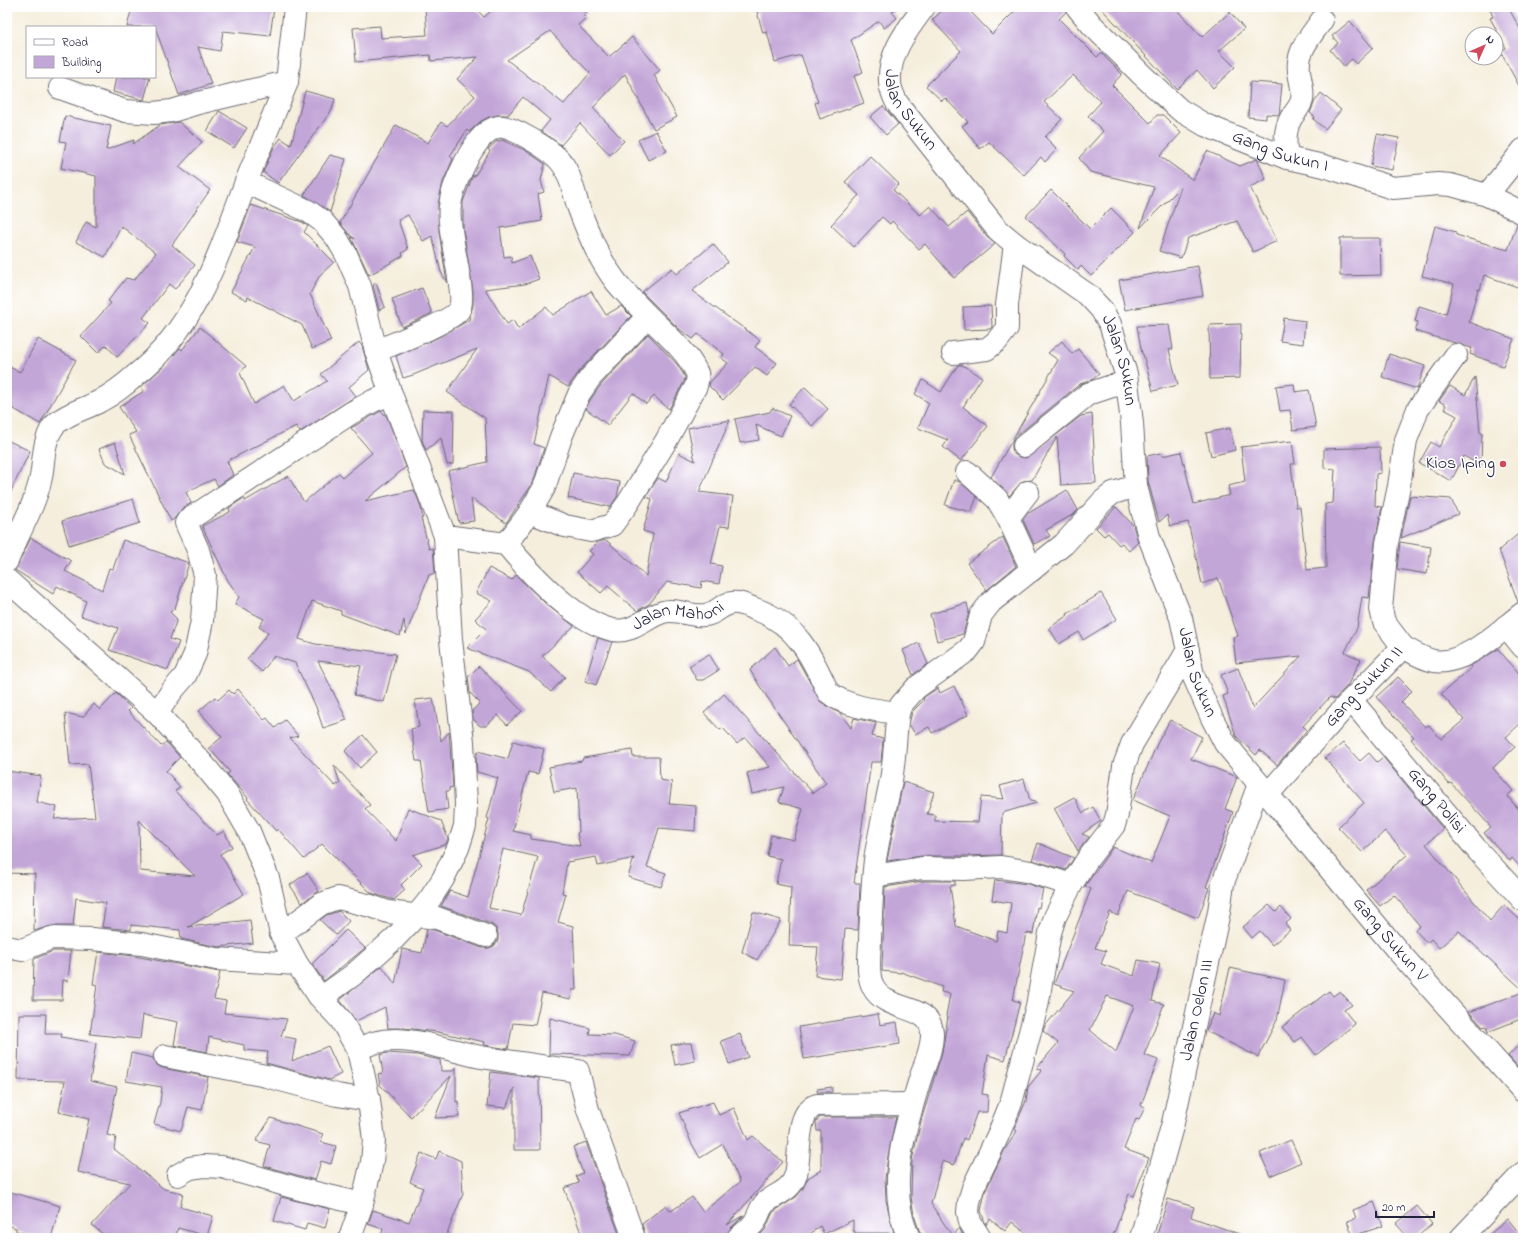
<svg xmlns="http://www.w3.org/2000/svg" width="1530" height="1245" font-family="'Indie Flower',sans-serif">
	<rect width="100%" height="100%" fill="#fff"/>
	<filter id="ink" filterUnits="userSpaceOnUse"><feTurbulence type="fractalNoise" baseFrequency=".025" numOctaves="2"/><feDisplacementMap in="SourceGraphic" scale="8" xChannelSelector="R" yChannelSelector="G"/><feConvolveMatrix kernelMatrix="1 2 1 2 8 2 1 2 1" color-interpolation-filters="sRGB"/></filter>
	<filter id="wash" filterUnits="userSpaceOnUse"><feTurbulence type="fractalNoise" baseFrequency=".012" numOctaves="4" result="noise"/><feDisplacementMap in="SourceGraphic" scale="16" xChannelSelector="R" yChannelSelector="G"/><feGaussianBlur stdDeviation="0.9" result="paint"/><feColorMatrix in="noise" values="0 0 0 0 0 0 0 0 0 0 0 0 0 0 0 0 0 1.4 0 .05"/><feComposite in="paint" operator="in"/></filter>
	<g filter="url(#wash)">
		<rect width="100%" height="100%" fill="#f5eedc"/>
		<g id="blocks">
			<g fill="#c3a6d8" fill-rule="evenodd">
				<path d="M132,7L274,8L270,36L223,31L220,51L198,47L211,84L179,95L155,27H127Z"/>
				<path d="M425,7H474L484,17L496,7H592L583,15L586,18L578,25L609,57L632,37L660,70L654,75L677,117L654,129L625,74L593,108L624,141L610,155L580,123L561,145L541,131L550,120L523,97L508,115H498L489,117L481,121L469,132L467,130L450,156L453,159L443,182L438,204L439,232L447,283L441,272L432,236L423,241L408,215L398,220L408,249L402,253L403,256L369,275L351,237L355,239L349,234L340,223L396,125L428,143L441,122L447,126L475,96L457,79L478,57L431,61L430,55L356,62L353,28L380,26L381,38L427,35ZM550,31L590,73L564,104L507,60Z"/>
				<path d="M776,7H899L892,12L897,18L884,28L879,21L851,40L863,72L854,76L864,103L820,119L815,103L818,102L801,55L775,62L767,32L763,33L757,12Z"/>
				<path d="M946,7H966L992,34L1019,7H1065L1066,12L1059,19L1097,57L1101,53L1122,74L1112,85L1150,123L1157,115H1163L1181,133L1160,156L1193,180L1207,151L1240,166L1257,159L1266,179L1250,187L1277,241L1253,252L1237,221L1188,238L1181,258L1159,251L1181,187L1140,228L1154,187L1090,172L1079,158L1103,131L1088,116L1101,102L1073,75L1044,102L1062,119L1045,137L1057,149L1045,162L1041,157L1024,175L989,142L980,149L962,126L968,122L945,98L942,101L926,86L961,51L932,20Z"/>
				<path d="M1100,7H1174L1202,37L1230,12L1244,29L1219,51L1235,67L1213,88L1197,70L1177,89Z"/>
				<path d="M1489,7H1508L1523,34V93L1500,51L1506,48L1490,18L1493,17Z"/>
				<path d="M1350,21L1373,48L1356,64L1352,59L1344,66L1330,50L1338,43L1332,36Z"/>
				<path d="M116,77H150L144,100L113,92Z"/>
				<path d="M1250,82L1282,84L1279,115L1266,114V119L1248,117Z"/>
				<path d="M305,91L335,99L332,110L278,183L263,172L274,147L281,138L291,145Z"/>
				<path d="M1321,93L1341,110L1325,129L1313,119L1315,117L1310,113L1315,101Z"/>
				<path d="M883,106L898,124L886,135L870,117Z"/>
				<path d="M219,111L247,128L234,148L207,131Z"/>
				<path d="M65,116L111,126L106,150L134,140L133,144L160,125L179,122L202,142L179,167L210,190L172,245L195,265L175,289L169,284L143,318L150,323L117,357L106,345L98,353L81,336L111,303L108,301L126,278L134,280L156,253L121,226L105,257L76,242L86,222L96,227V176L61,168L66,142L60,141Z"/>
				<path d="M656,131L667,151L648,160L638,140Z"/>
				<path d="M1377,134L1399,138L1392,170L1371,166Z"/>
				<path d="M502,140L525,150L545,164L541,180L544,192L538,194L542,221L500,228L504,257L511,256L512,263L530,256L539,279L525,284L485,289L507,324L513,320L518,329L546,307L553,315L591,291L606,315L621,306L631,316L581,369L568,387L549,376L534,444L544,448L533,483L506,523L471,498L474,521L459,523L448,471L487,462L485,418L447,392L477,349L413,375L403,378L396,356L439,337L469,320L473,305V291L463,229V202L473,175L474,177L490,151L488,149L496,142Z"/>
				<path d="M330,155L346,159L330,212L304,195Z"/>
				<path d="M870,156L899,184L893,190L920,215L930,206L949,227L967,212L987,237L995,244L954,278L925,244L919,249L892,221L890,224L882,217L854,247L831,225L859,195L845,182Z"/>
				<path d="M1051,190L1090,229L1111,208L1135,232L1091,276L1081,266L1078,270L1064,256L1065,254L1026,216Z"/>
				<path d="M251,205L302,222L308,226L304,232L334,262L320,275L310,294L331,341L312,349L302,325L248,297L247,300L231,292L255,247L237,242Z"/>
				<path d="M1517,224L1523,225V289L1484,275L1480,290L1478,289L1469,322L1514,339L1503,366L1470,354L1472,348L1415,331L1418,322L1415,321L1419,306L1446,314L1454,284L1422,276L1435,226L1456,232V235L1508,250Z"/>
				<path d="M1340,238H1380L1381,275L1340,276Z"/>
				<path d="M713,244L728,262L692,291L760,340L755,347L777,363L767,376L755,367L723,400L709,386L710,382L728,363L721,358L724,354L698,334L693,339L679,329L642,292L672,268L677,274Z"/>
				<path d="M1198,266L1203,296L1125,310L1119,280Z"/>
				<path d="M376,283L385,307L379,310L373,285Z"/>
				<path d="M422,288L432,313L402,327L392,299Z"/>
				<path d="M991,306L992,327L990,329L964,330L963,307Z"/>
				<path d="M1284,318L1305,321L1303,344L1280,341Z"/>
				<path d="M1241,324L1240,378L1210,379L1209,325Z"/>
				<path d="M1169,325L1173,349L1169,350L1178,385L1153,391L1143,354H1142L1137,326Z"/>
				<path d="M200,327L246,366L240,373L254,404L284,385L294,401L327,381L321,374L359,342L362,346L369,370L349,387L356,396L300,432L296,426L227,461L233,475L218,486L214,479L186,492L191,503L181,510L174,519L171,521L129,435L136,432L119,407L144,391L141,387L166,364L180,348L182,350Z"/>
				<path d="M648,334L677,364L685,377L684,382L669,409L654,396L646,404L633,393L608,425L586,409L590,400L600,386Z"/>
				<path d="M38,339L76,360L40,424L7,405V366L20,372Z"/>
				<path d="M1062,341L1072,354L1078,349L1099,374L1092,380L1080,384L1016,436L1012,442V448L1014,454L1019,457L1026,458L1081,416L1092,414L1096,483L1061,485L1057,437L1032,480L1023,481L1009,496L991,477L1058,360L1048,353Z"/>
				<path d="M1389,354L1425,366L1417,389L1382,377Z"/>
				<path d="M958,365H962L982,377L963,407L988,426L961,461L943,447L948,440L918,428L929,403L915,394L923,380L941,392Z"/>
				<path d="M1475,377L1480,432L1482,433L1481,466L1464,456L1451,481L1419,463L1431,442L1439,447L1457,416L1444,409L1446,405L1439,401L1450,386L1465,395Z"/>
				<path d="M1294,384L1295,392L1309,390L1316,427L1293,430L1290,410L1280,411L1276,386Z"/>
				<path d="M805,387L828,409L812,426L789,404Z"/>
				<path d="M772,408L790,416L781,436L756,425L759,440L740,443L735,419L770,412Z"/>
				<path d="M423,410L454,411L453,464L447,465L441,438L426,450L422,440Z"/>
				<path d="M381,411L387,417L406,467L365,501L414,490L420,504L423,518H421L429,549L433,548L435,573L429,575L406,634L404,620L400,636L341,614V611L312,601L299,639L315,644L396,654L384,702L354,695L361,666L318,661L347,720L323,728L316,707L295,663L274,656L262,672L247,659L268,633L259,627L264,619L235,604L239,597L227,579L202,526L230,512L229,508L244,498L245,501L288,476L304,502L339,473L343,477L372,453L351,428Z"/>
				<path d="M730,420L699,492L733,496L729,527L720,526L711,564L722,566L719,584L702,581L701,588L667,582L649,604L637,611L608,586L601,593L577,572L593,554L589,551L598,542L606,540L646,576L653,534L643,531L652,499L646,497L658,478L666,482L679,453L695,461L688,428Z"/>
				<path d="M1230,428L1235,450L1211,456L1206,433Z"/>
				<path d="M7,440L30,451L7,499Z"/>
				<path d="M1292,441L1295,464H1291L1296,507H1300L1307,570L1326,568L1325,504L1333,503L1335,469L1324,468V449L1380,447L1381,473L1376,474L1375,506L1382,507L1375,542L1369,598L1362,597L1357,628L1345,652L1361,660L1347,686L1335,699L1330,697L1303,726L1307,730L1277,765L1260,750L1256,755L1236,736L1223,696L1228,694L1221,675L1238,668L1253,708L1301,656L1236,663L1233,637L1238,636L1218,578L1202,584L1188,522L1170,526L1167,515L1159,522L1148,481L1147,456L1161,453L1162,456L1181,452L1194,504L1230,495L1228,486L1245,482L1241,447Z"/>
				<path d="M115,442L125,474L105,463L99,449Z"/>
				<path d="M573,473L620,482L617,497L610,507L568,498Z"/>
				<path d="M954,480L960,482L977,497L971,512L945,505Z"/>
				<path d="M1067,490L1078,510L1074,514L1046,530L1050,536L1034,544L1023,520L1027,514Z"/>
				<path d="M1410,496L1451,499L1458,514L1401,538Z"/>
				<path d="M133,499L140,523L69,545L62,521Z"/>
				<path d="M1116,507L1133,525L1138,542L1129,551L1122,543L1119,545L1108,533L1104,536L1096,528Z"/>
				<path d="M1523,530V601L1518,602L1499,550Z"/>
				<path d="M1003,537L1016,566L987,590L967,563Z"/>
				<path d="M31,538L71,561L65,571L102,590L109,568L113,569L123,540L189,563L175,608L170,612L177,619L170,639L179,642L168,670L109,650L118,628L81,616L86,601L57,586L53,594L15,570Z"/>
				<path d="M1400,542L1431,547L1427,574L1397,569Z"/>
				<path d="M489,568L512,580L516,575L546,604L574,626L542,656L565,677L551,692L529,672L467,648L486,629L475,619L492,601L476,593Z"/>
				<path d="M1101,593L1117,619L1083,640L1079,632L1059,644L1049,628L1068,615L1067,614Z"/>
				<path d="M967,603L969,612L963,634L937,641L930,614Z"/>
				<path d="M598,638L612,642L596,685L585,681Z"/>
				<path d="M919,643L928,664L913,675L903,650Z"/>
				<path d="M775,647L788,666L797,659L821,702L841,714L851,728L854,718L876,723L872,736L883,739L881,762H871L854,883H860L858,930L845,929L841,979L815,976L818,947L789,946L791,887L776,884L781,859L767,856L771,835L794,840L803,809L779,802L784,787L752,794L747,773L770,767L745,737L737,744L723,728L720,730L704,713L724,694L813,793L826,783L759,685L750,670Z"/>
				<path d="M1498,649L1523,678V721L1506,737L1515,747L1493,768L1513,791L1507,796L1523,814V870L1512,858L1510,861L1484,833L1491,827L1451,783L1449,784L1411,739L1414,737L1376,697L1398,677L1412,691L1401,702L1425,727L1429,725L1441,739L1464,720L1441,694L1471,668L1470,666Z"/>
				<path d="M709,654L719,670L703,680H697L689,666Z"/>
				<path d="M479,666L522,711L507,725L498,715L486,726H480L473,719L472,711L480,703L470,693L468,677Z"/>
				<path d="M954,686L968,715L932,733L929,727L915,734L909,724L912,712L923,701L924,697L938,688L940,693Z"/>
				<path d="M238,689L264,720L267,718L275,728L285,720L298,736L290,738L335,786L340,783L334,765L370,805L365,809L396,841L408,808L441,821L448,839L446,844L413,855L422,864L401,885L405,890L394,900L371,893L322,844L304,859L278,829L276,831L247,799L248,798L227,774L230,772L209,748L222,737L199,711L215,697L218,700L229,690L233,694Z"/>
				<path d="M116,693L131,708L128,711L161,746L166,742L180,757L166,771L180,787L175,791L217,835L224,831L232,847L220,854L244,894L188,927L250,920L253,943L218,947L181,939L180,930L131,925V930L102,927L106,903L76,898L73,926H51L34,931L35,874L7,873V771L41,776L37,802L57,807L54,819L95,817L88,764L70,765L65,713L83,717L94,704L100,710ZM139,820L195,876L140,871Z"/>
				<path d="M433,698L441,741L449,732L453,787L449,788V791H446L448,809L429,812L421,761H416L411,729L419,727L415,700Z"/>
				<path d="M1170,720L1202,737L1191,759L1237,777L1225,809L1233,812L1206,887L1209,888L1198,918L1128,891L1118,916L1110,912L1095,948L1106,951L1101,964L1134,976L1138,960L1160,964L1152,1001L1164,1004L1144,1055L1158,1060L1141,1105L1145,1107L1139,1120L1136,1119L1124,1149L1149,1158L1134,1196L1129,1194L1112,1238H1032L1012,1222L1005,1231L990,1219L986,1225L981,1211L985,1192L1004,1151L1017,1131L1014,1129L1026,1101L1028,1087L1042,1070L1036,1069L1058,1043L1043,1031L1045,1026L1074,991L1054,984L1091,889L1085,886L1113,847L1151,863L1170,816L1133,800L1157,744ZM1107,996L1134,1006L1116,1052L1090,1030Z"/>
				<path d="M363,735L377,752L360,768L345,751Z"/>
				<path d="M513,741L544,749L538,774L528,772L513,831L531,835V839L580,846L577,833L579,832L577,788L554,792L549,767L582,761L583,758L632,750L633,757H659L660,780L672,782L669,804L696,806L695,831L659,828L647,867L666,873L661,887L628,877L634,858L598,866L596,857L567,862L562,893L566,894L558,922L573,926L576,990H572L571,999L542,993L535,1025L513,1023L508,1049L484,1045L485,1042L438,1032L404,1028H388L385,1007L356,1021L340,1000L382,966L395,984L402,949L422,953L427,929L434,930L482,948H489L494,946L498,941V933L496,928L491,924L441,906L450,891L468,897L489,819L487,818L498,778L477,772L476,759L478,751L508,759ZM503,849L538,857L521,915L489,908Z"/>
				<path d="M1343,743L1360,761L1369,753L1377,762L1383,757L1443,829L1426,844L1490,921L1504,905L1523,923V990L1459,931L1439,948L1431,939L1427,943L1415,930L1420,926L1394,895L1380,906L1366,890L1407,855L1385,831L1362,852L1338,827L1364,803L1325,758Z"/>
				<path d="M1024,779L1030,801L1036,802V803L1002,813L1001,855L963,856H922L887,861L903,782L934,792L927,814L935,815V821L978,822L981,797L1004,799L1000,786Z"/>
				<path d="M1074,797L1083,813L1093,807L1101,821L1082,834L1089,837L1078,851L1054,808Z"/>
				<path d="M1038,843L1074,858L1066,870L1032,860Z"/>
				<path d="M307,873L319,891L302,903L290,885Z"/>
				<path d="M995,880L1028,884L1043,889L1039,908L1037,907L1033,934L1026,933L1013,1000L1020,1002L1005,1060L988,1055L982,1094L988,1095L987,1112H977L967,1140L963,1138L954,1165L942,1161L931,1204L953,1237L959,1228L965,1238H925L919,1230L914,1215L911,1197L912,1160L921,1121L942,1052L948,1017L946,1016L950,994L941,992L942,987L901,972V973L882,971L885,887L923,881H955V885L950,886L956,926L996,941L998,931L1007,933L1011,903L992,900Z"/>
				<path d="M1269,905L1276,912L1281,907L1291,919L1285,924L1290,930L1272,945L1260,931L1252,938L1243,927Z"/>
				<path d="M339,911L349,921L336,935L320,920L327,915Z"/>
				<path d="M753,912L781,920L757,960L742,952Z"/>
				<path d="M346,930L365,948L324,981L312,964Z"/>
				<path d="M53,951H71L68,981L63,980L62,1000H33L34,959Z"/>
				<path d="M98,952L134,956L220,972L214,999L226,1001L224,1013L287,1019L281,1036L296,1039L292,1061L328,1046L341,1074L329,1080L266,1063L268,1052L244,1050V1045L209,1037L207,1052L174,1045L178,1022L143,1015L140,1039L90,1034L97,985L93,984Z"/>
				<path d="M1230,968L1285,980L1277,1020L1258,1057L1206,1031L1213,1013L1219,1016Z"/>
				<path d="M1329,991L1333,996L1340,991L1352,1005L1344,1010L1355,1024L1316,1055L1302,1037L1295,1042L1282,1027Z"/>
				<path d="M1523,992V1018L1488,1032L1486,1026L1483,1027L1469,1012Z"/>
				<path d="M19,1014H46L45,1034H62L61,1037L96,1043L90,1081L117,1087L107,1135L116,1137L114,1149L164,1189L183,1193L180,1207L213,1216L207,1236L178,1228L175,1238H107L92,1225L130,1183L78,1172L89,1119L59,1112L65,1081L18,1080Z"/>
				<path d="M878,1014L880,1025L897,1022L900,1044L804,1059L799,1027Z"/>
				<path d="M550,1018L590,1028L589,1034L615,1035L635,1041L630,1056L549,1054Z"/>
				<path d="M740,1034L748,1057L729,1064L721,1041Z"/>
				<path d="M1523,1040V1072L1508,1056Z"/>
				<path d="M684,1043H691L695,1061L675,1065L671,1045Z"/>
				<path d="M131,1053L153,1058L157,1065L163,1068L208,1077L202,1110L188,1107L181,1131L154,1124L160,1102L162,1087L126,1081Z"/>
				<path d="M388,1053L417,1055L440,1060L441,1071H453L456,1067V1102L458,1101L459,1117L435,1118L451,1076L411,1117L380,1085L378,1074L383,1073L380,1055Z"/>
				<path d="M491,1072L539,1078L540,1150H514V1088L506,1108L487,1106Z"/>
				<path d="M832,1087V1092H817V1089Z"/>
				<path d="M713,1102L719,1115L734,1108L748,1140L753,1136L783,1162L727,1225L744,1215L730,1229L726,1238H646L642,1224L666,1205L671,1211L692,1197L703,1212L740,1182L723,1144L700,1158L691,1142L679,1113Z"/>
				<path d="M820,1117H896L888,1156L885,1179L886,1201L894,1233H855V1231H853V1220L824,1234L820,1226L805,1238H757L765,1230L773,1212L796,1197L802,1190L808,1178L821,1170V1131H817L816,1122Z"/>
				<path d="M271,1118L323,1134L321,1142L336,1146L331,1164L321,1161L315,1180L264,1166L270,1145L256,1141Z"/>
				<path d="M1291,1140L1301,1162L1270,1176L1260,1153Z"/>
				<path d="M586,1142L619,1234L608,1238H583L564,1188L579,1183L576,1176L583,1173L573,1147Z"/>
				<path d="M439,1151L461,1161L463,1194L446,1236V1238H380L383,1229L368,1224L373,1210L409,1222L423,1188L410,1182L421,1153L436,1159Z"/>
				<path d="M7,1191L60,1206L51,1238H42L16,1231V1228L7,1225Z"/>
				<path d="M281,1197L330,1209L325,1228L307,1223L305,1230L274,1221Z"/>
				<path d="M1168,1199L1194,1207L1191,1217L1245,1236L1244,1238H1156Z"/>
				<path d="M1374,1202L1383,1226L1353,1236L1347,1221L1356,1218L1353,1210Z"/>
				<path d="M1417,1206L1432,1224L1416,1238H1409L1396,1224Z"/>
				<path d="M1508,1219L1523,1238H1485Z"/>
			</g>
		</g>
	</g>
	<g filter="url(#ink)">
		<use href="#blocks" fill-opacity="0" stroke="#6c6973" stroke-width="1"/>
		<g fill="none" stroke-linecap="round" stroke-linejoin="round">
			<g stroke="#6c6973" stroke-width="24">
				<g id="minor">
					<path id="s1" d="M924,7C908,29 888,53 890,82C890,89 894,97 897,103L997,229L1015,244L1088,295L1101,309L1110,324L1126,374L1132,423L1136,486L1149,537L1181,618L1193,675L1212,718L1225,743L1397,950L1523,1091"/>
					<path id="s2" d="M1077,7L1092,25L1142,75L1180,110L1205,125L1287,158L1324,166L1393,188L1438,184L1451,185L1487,195L1523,213"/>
					<path d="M60,88L125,111L154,113L172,111L198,103L287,82"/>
					<path d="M1287,158C1285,144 1284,131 1291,118C1295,112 1300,107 1302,100C1304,91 1300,80 1299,72C1296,51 1311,36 1322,20"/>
					<path d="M246,182L287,82L295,7"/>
					<path d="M1487,195L1523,150"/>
					<path d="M376,351C391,345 452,321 459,310C468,295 446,231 450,206C452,188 461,171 469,155C476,144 484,130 498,127C511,124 552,151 561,162C570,173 574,192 578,206C588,233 599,260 617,283C628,296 640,308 652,320C668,336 686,351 696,371C699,376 697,381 696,386L666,441L628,503L612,525L591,531L565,526L530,512L544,488L561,437L579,394L590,378L648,316"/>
					<path d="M953,353L987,349L997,341L1007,328V305L1015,244"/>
					<path d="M1024,446L1088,394L1112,386L1127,384"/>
					<path d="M967,472L997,499L1008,518L1032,570"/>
					<path d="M1008,518L1028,492"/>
					<path id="s3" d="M445,536L506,544C530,573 575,622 613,630C632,634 646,617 663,612C676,608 692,617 705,615C715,615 721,604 732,603C740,602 747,606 755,609C796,623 811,655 828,692C846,707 875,710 898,713"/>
					<path d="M506,544L530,512"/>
					<path d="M7,561C18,532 35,507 41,477C44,461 43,441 53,427C63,414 86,409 100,401C113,394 126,384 137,374C197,326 220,251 246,182L308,211L322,221L336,237L346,254L360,286L376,351L391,394L445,536L451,640L463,742L466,805L465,826L458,848L443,879L430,899L417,915L394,939L353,975L325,995L319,996"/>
					<path d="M7,580L157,713L203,764L227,793L249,831L268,878L281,934L297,964L319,996L341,1020L358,1050L369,1100L374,1140L372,1162L362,1204L350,1238"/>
					<path d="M1506,626L1523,647"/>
					<path d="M1403,647L1384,622L1381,609L1387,543L1399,486L1406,440L1418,409L1456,355"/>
					<path id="s4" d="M1351,700L1479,852L1523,900"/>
					<path d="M157,713L172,691L185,676L195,654L202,621L205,575L198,550L186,523L188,520L351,413L373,401L391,394"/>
					<path id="s5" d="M1268,794L1351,700L1403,647C1412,652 1423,659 1434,661C1465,666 1500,630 1523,613"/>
					<path d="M874,876L922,868L963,869L1001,867L1031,872L1071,885"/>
					<path d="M281,934L321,904L338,898L371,906L388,912L437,918L486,936"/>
					<path d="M7,947L22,950L51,938L92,939L142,944L216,959L297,964"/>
					<path d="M358,1050C393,1027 444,1050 481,1057C513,1062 546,1067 578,1071L588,1110L634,1238"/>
					<path d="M165,1056L266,1076L337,1095L369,1100"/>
					<path d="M178,1175L190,1168L204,1166L222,1167L303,1190L362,1204"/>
					<path d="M738,1238C744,1233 749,1229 754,1223C759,1216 759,1208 766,1202C778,1193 792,1190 796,1174C801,1154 795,1111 817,1105L912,1104"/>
					<path d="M909,1238C885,1186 905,1130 920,1079C925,1064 933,1047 932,1032C930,1003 886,1013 873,987C866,973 870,953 870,939C871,912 872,886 875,860C879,833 886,806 891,780C895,758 895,735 898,713L901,705L916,688L968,650L974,642L981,615L991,602L1064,544L1103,501L1113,493L1136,486"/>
					<path d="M980,1238L970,1222L968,1212L969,1202L973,1188L999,1133L1011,1103L1037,1006L1050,933L1055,917L1071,885L1087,860L1114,825L1117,815L1124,766L1132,744L1188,650"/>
					<path id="s6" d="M1141,1238L1173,1123L1219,912L1223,883L1259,784"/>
					<path d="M1461,1238L1523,1173"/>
				</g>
			</g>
			<use href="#minor" stroke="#fff" stroke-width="22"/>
		</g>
	</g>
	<circle fill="#d1495b" stroke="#fff" stroke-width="1.5" cx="1503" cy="464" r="4"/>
	<g text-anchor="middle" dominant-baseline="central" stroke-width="3.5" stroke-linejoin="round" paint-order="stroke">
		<g font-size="18" fill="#22223b" stroke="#fff">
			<text stroke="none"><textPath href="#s1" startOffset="118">Jalan Sukun</textPath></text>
			<text stroke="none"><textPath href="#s2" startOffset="255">Gang Sukun I</textPath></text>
			<text stroke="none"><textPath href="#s1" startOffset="454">Jalan Sukun</textPath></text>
			<text stroke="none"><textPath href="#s3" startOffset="270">Jalan Mahoni</textPath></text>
			<text stroke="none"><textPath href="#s1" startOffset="778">Jalan Sukun</textPath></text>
			<text stroke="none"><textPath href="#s5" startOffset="144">Gang Sukun II</textPath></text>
			<text stroke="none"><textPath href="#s4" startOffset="132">Gang Polisi</textPath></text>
			<text stroke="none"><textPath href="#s1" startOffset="1111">Gang Sukun V</textPath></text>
			<text stroke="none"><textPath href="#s6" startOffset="235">Jalan Oelon III</textPath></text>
		</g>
		<g font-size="18" fill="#22223b" stroke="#fff" text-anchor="end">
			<text x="1495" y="464">Kios Iping</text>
		</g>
	</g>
	<rect width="1530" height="1245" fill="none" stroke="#fff" stroke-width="24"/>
	<rect x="26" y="26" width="130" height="52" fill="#ffffff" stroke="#a7a7b1"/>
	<rect x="34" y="39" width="20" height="6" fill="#ffffff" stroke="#a7a7b1"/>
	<text x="62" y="46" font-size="12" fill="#22223b">Road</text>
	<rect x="34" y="56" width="20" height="12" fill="#c3a6d8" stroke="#a7a7b1"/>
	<text x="62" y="66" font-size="12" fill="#22223b">Building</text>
	<g transform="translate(1484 46) rotate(45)"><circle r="19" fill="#ffffff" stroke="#a7a7b1"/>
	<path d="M0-3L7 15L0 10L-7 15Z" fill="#d1495b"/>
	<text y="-6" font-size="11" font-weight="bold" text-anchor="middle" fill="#22223b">N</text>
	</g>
	<path d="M1376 1211v6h58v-6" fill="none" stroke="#22223b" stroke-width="2"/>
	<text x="1382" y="1211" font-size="12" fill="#22223b" stroke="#ffffff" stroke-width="3" paint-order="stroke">20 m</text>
</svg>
